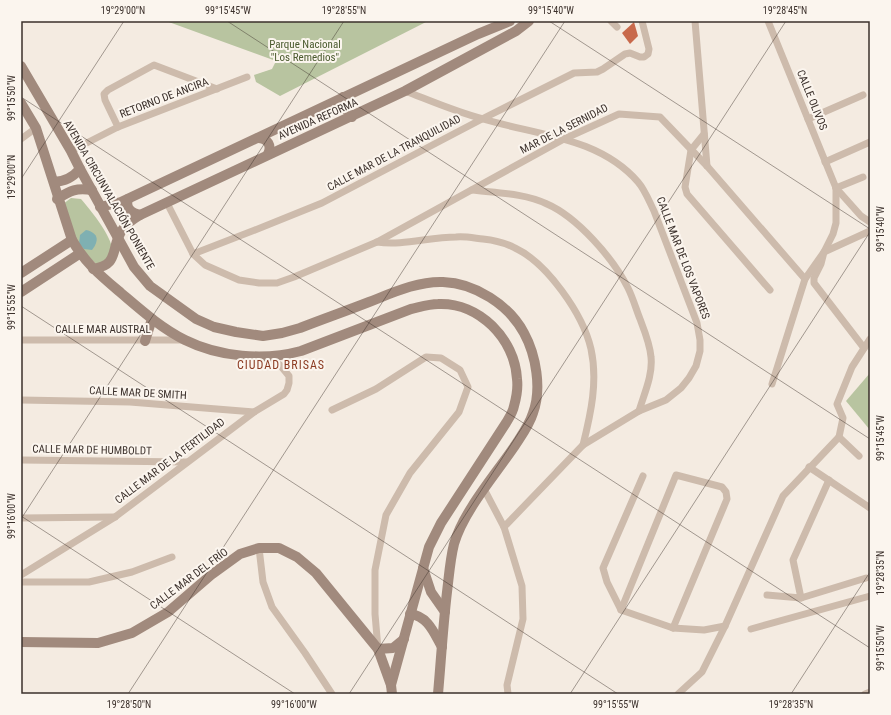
<svg xmlns="http://www.w3.org/2000/svg" width="891" height="715" font-family="'Roboto Condensed',sans-serif">
	<rect width="100%" height="100%" fill="#f4ebe1"/>
	<g fill="#b8c4a0">
		<path d="M166,21H428L280,96L256,82L254,75L272,69L276,61Z"/>
		<path d="M71,198L81,199C91,211 108,231 112,247C112,250 112,253 111,256L100,267L77,247L63,204Z"/>
		<path d="M870,373V430L846,401Z"/>
	</g>
	<path fill="#7fb0b2" d="M86,230C99,233 99,241 92,250L84,249L79,244L80,235Z"/>
	<path fill="#c8694b" d="M634,22L638,36L630,44L622,33Z"/>
	<g fill="none" stroke-linecap="round" stroke-linejoin="round">
		<g stroke="#cdbbac" stroke-width="7">
			<path d="M611,21L617,27"/>
			<path d="M695,21L707,166"/>
			<path d="M768,21L836,188V223L833,234L824,252L821,264L814,278V283L864,348"/>
			<path d="M405,91C431,101 456,112 483,119C536,135 599,137 638,182C645,190 649,201 654,211L697,323L700,340V351L696,366L689,378L681,388L666,400L639,411L583,445L504,527"/>
			<path d="M808,119L863,95"/>
			<path d="M118,127L105,100L104,94L108,90L154,65L217,89"/>
			<path d="M704,134L691,150L685,187L687,194L770,290"/>
			<path d="M21,139L36,128"/>
			<path d="M71,151L118,127L247,77"/>
			<path d="M825,162L870,142"/>
			<path d="M836,188L861,216L870,222"/>
			<path d="M836,188L863,177"/>
			<path d="M472,190C496,193 524,193 547,204C577,217 613,258 628,288C633,298 636,309 640,319C645,332 650,344 651,357C653,375 644,394 639,411"/>
			<path d="M167,203L193,254L205,265L239,280L259,283H277L294,277L377,242L564,139L619,114L660,117L707,166L805,279"/>
			<path d="M377,242C403,246 429,237 456,237C464,236 474,238 483,239C492,240 506,243 515,248C547,263 583,314 591,349C598,381 591,413 583,445"/>
			<path d="M193,254L255,230L322,203L482,119L574,73L597,72L603,69L625,54L630,53L640,57H644L648,54L649,49L642,21"/>
			<path d="M21,340H183"/>
			<path d="M772,384L805,279L824,252L870,231"/>
			<path d="M21,400L130,402L254,412"/>
			<path d="M332,410L376,389L426,357L441,358L460,370L468,387L459,412L410,473L386,515L375,570V614L378,649"/>
			<path d="M839,437L859,456"/>
			<path d="M21,460L187,462"/>
			<path d="M809,467L870,508"/>
			<path d="M643,476L603,568L607,582L621,610L673,628L704,630L725,626"/>
			<path d="M484,489L504,527L522,586L523,619L507,685L508,694"/>
			<path d="M21,518L115,517"/>
			<path d="M259,548L263,582L272,607L305,653L332,694"/>
			<path d="M21,575L115,517L254,412L284,394L287,390L289,383V376L280,365L263,358"/>
			<path d="M21,582H89L132,572L172,557"/>
			<path d="M767,595L801,598L866,578"/>
			<path d="M801,598L793,560L829,480"/>
			<path d="M621,610L676,475L722,487L726,492L727,499L673,628"/>
			<path d="M751,629L870,596"/>
			<path d="M678,694L702,672L725,626L783,496L839,437L843,418L837,404L852,367L870,339"/>
			<path d="M865,694L870,692"/>
		</g>
		<g stroke="#a18a7d" stroke-width="10">
			<path d="M21,66L71,151L80,169L134,267L150,286L196,319L214,327L236,332L263,336L282,333L300,328C323,319 346,311 369,302C392,293 418,281 443,282C475,283 509,305 524,333C536,355 542,389 533,413C529,426 521,436 514,447C495,475 463,512 454,544C450,560 449,576 447,592C443,626 441,660 438,694"/>
			<path d="M343,97L345,108L352,117"/>
			<path d="M21,103L36,128L72,240C85,263 101,276 121,293C141,310 161,328 185,340C219,357 264,361 301,351L411,309C420,307 429,304 438,304C479,302 515,339 517,379C518,387 516,399 514,406C513,412 509,418 506,423L441,523L429,547L391,685L392,694"/>
			<path d="M258,138C268,138 272,146 268,154"/>
			<path d="M54,182C65,181 72,178 80,169"/>
			<path d="M57,199C71,190 76,188 92,190"/>
			<path d="M128,199C125,208 131,213 140,215"/>
			<path d="M100,207L121,202L478,34L510,21"/>
			<path d="M93,269C116,265 112,254 118,238C122,227 130,221 140,215L405,91L516,31L529,21"/>
			<path d="M21,273L72,240"/>
			<path d="M21,292L79,254"/>
			<path d="M145,341L152,319"/>
			<path d="M423,568L431,592L445,612"/>
			<path d="M410,614C428,616 434,633 442,647"/>
			<path d="M21,642L98,643L132,633L168,612L211,575L240,554L259,548H279L297,557L316,573L378,649L391,685"/>
			<path d="M378,649L393,648L404,639"/>
		</g>
	</g>
	<path fill="none" stroke="#3b302b" stroke-width="1" stroke-opacity="0.45" d="M227,21L870,439M549,21L870,229M21,97L870,648M21,179L124,21M21,306L618,694M21,516L295,694M21,519L344,21M128,694L565,21M349,694L786,21M570,694L870,232M791,694L870,572"/>
	<g text-anchor="middle" dominant-baseline="central" stroke-width="4" stroke-linejoin="round" paint-order="stroke">
		<g font-size="11" fill="#4a5a2e" stroke="#fbf5ee">
			<text x="305" y="44">Parque Nacional<tspan x="305" dy="13">"Los Remedios"</tspan></text>
		</g>
		<g font-size="11" fill="#3b302b" stroke="#fbf5ee">
			<text transform="translate(164 98) rotate(-21)">RETORNO DE ANCIRA</text>
			<text transform="translate(812 100) rotate(68)">CALLE OLIVOS</text>
			<text transform="translate(318 119) rotate(-24)">AVENIDA REFORMA</text>
			<text transform="translate(564 129) rotate(-27)">MAR DE LA SERNIDAD</text>
			<text transform="translate(394 153) rotate(-28)">CALLE MAR DE LA TRANQUILIDAD</text>
			<text transform="translate(109 195) rotate(60)">AVENIDA CIRCUNVALACIÓN PONIENTE</text>
			<text transform="translate(683 258) rotate(69)">CALLE MAR DE LOS VAPORES</text>
			<text x="103" y="329">CALLE MAR AUSTRAL</text>
			<text transform="translate(138 393) rotate(3)">CALLE MAR DE SMITH</text>
			<text transform="translate(92 450) rotate(1)">CALLE MAR DE HUMBOLDT</text>
			<text transform="translate(170 461) rotate(-37)">CALLE MAR DE LA FERTILIDAD</text>
			<text transform="translate(189 579) rotate(-37)">CALLE MAR DEL FRÍO</text>
		</g>
		<g font-size="12" letter-spacing="1" fill="#8c3b22" stroke="#fbf5ee">
			<text x="281" y="365">CIUDAD BRISAS</text>
		</g>
	</g>
	<rect width="891" height="715" fill="none" stroke="#fbf5ee" stroke-width="44"/>
	<rect x="22" y="22" width="847" height="671" fill="none" stroke="#3b302b" stroke-width="1.5"/>
	<g font-size="10" text-anchor="middle" fill="#3b302b">
		<text x="123" y="14">19°29'00"N</text>
		<text x="228" y="14">99°15'45"W</text>
		<text x="344" y="14">19°28'55"N</text>
		<text x="551" y="14">99°15'40"W</text>
		<text x="785" y="14">19°28'45"N</text>
		<text transform="translate(11 98) rotate(-90)" y="4">99°15'50"W</text>
		<text transform="translate(11 177) rotate(-90)" y="4">19°29'00"N</text>
		<text transform="translate(880 229) rotate(-90)" y="4">99°15'40"W</text>
		<text transform="translate(11 307) rotate(-90)" y="4">99°15'55"W</text>
		<text transform="translate(880 438) rotate(-90)" y="4">99°15'45"W</text>
		<text transform="translate(11 516) rotate(-90)" y="4">99°16'00"W</text>
		<text transform="translate(880 573) rotate(-90)" y="4">19°28'35"N</text>
		<text transform="translate(880 648) rotate(-90)" y="4">99°15'50"W</text>
		<text x="129" y="708">19°28'50"N</text>
		<text x="294" y="708">99°16'00"W</text>
		<text x="616" y="708">99°15'55"W</text>
		<text x="791" y="708">19°28'35"N</text>
	</g>
</svg>
